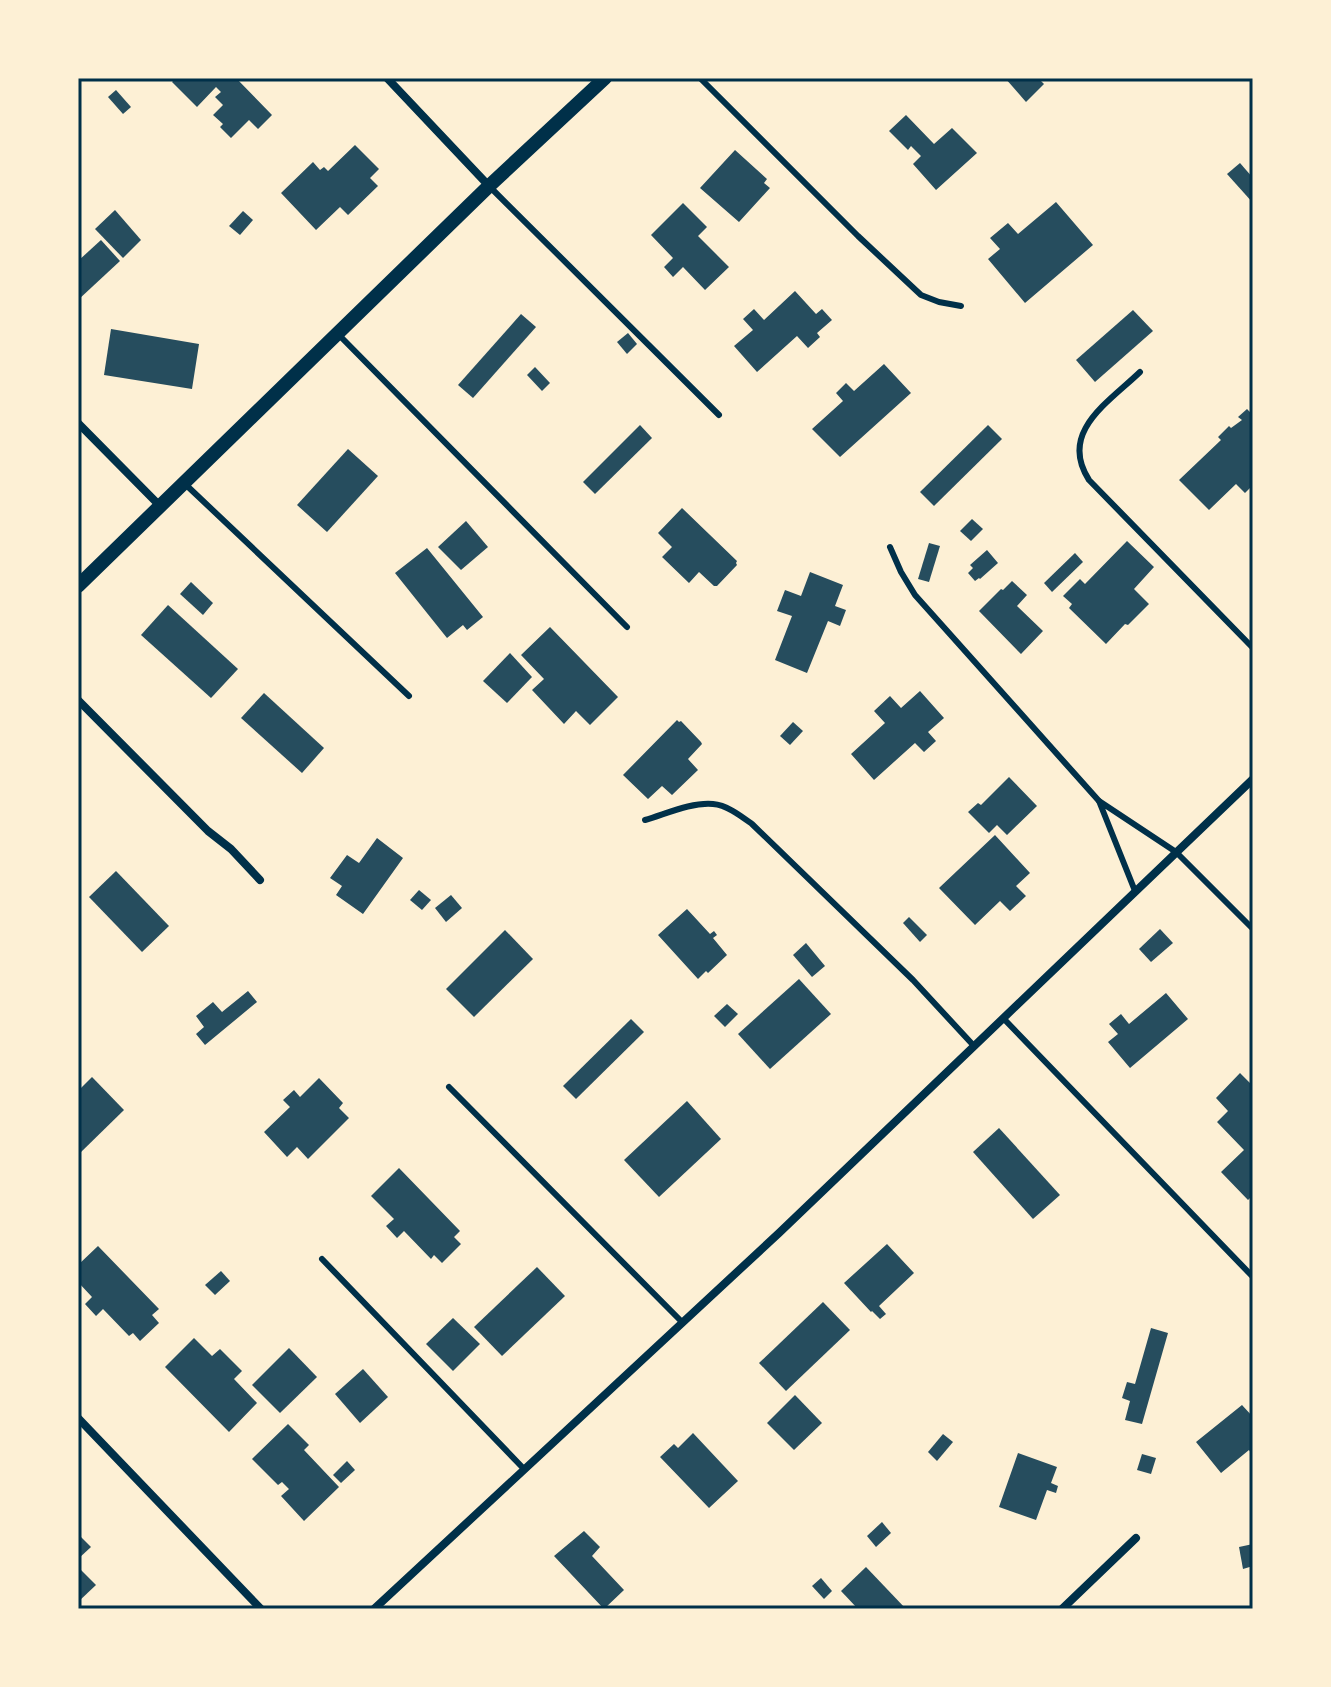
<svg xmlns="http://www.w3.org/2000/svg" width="1331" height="1687" font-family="Signika,sans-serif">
	<rect width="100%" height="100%" fill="#fdf0d5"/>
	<g fill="#264d5e">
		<path d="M176,78H236L272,115L258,129L249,120L231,138L220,127L223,124L213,115L223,105L215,97L221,92L216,87L197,107L172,82Z"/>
		<path d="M1005,78H1038L1044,84L1026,102Z"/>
		<path d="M116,90L131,107L123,114L108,97Z"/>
		<path d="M906,115L934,144L952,128L977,153L936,190L913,164L921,156L911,146L908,150L889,131Z"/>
		<path d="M355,145L379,169L370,178L378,186L348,215L340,207L316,230L281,193L313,162L320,170L324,167L328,171Z"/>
		<path d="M735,150L767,179L764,183L770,188L739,222L700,188Z"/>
		<path d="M1240,163L1253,178V203L1227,174Z"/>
		<path d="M1056,202L1093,245L1025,303L988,259L1000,249L990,238L1008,223L1018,234Z"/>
		<path d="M683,203L707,227L698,236L729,267L705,290L683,267L673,277L664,267L673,258L651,235Z"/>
		<path d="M115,210L141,240L123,258L95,229Z"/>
		<path d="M243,211L253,220L240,235L229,226Z"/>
		<path d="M101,240L120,261L78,300V261Z"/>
		<path d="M795,291L816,314L822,309L832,320L817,333L820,337L808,348L797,336L757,372L734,346L753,330L743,319L754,309L764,320Z"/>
		<path d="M1133,310L1153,331L1095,382L1076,360Z"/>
		<path d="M521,314L536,327L473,398L458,385Z"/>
		<path d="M111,329L199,344L192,389L104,375Z"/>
		<path d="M628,333L637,344L627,354L617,342Z"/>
		<path d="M884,364L911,393L840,457L812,429L843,401L836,393L846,383L854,391Z"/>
		<path d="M535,367L550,383L542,391L527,375Z"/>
		<path d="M1247,409L1253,415V485L1245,493L1236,484L1209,510L1179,480L1221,440L1218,437L1229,426L1231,428L1242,420L1238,417Z"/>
		<path d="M640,425L652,438L595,494L583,482Z"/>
		<path d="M988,425L1002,439L934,506L920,492Z"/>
		<path d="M348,449L378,476L327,532L297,505Z"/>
		<path d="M682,508L737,561L736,563L737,565L717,586H714L699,572L689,583L662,557L672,547L658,533Z"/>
		<path d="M972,519L983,529L971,541L960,531Z"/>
		<path d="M466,521L488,547L461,570L438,547Z"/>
		<path d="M1127,541L1154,567L1134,589L1149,604L1128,625L1125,624L1106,644L1069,608L1072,604L1063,596L1080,579L1085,584Z"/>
		<path d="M929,543L940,546L929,582L918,579Z"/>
		<path d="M427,548L483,617L467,630L463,625L447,638L395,573Z"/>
		<path d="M987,550L998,563L980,579L979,578L975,581L968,573L973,568L970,565Z"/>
		<path d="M1075,553L1083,562L1052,592L1044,583Z"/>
		<path d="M810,572L843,585L835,606L846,610L840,626L828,621L807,673L775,660L792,616L777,611L785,590L801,596Z"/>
		<path d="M1012,581L1027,595L1017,606L1043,631L1021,654L979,611L1001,589L1003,590Z"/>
		<path d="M191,582L213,603L203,615L180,594Z"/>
		<path d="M168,605L238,669L211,698L141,635Z"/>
		<path d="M550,627L618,697L590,725L576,711L564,724L532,690L544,679L521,655Z"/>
		<path d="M510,653L532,677L507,703L483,681Z"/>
		<path d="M920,691L944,718L928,732L936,741L924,752L915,743L874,780L851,754L885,723L874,711L890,696L901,708Z"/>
		<path d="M264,693L324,748L302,773L241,718Z"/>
		<path d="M677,720L679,722L681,721L701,742L702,744L688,759L698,770L672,795L662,786L648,799L623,775Z"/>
		<path d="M793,722L803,731L790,745L780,736Z"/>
		<path d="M1009,777L1037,806L1007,835L997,825L989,833L968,812L978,803L981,805Z"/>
		<path d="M995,835L1030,873L1016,886L1026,896L1010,911L1000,901L975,925L939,888Z"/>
		<path d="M377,838L403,858L363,914L336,895L342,886L330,878L347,855L359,863Z"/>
		<path d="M116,871L169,926L142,952L89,897Z"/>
		<path d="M419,890L431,900L422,910L410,900Z"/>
		<path d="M451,895L462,908L446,922L435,908Z"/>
		<path d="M687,909L710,934L714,931L717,935L713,938L727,955L708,973L706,971L698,979L658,935Z"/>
		<path d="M909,917L927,935L920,942L903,923Z"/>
		<path d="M1160,929L1173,943L1151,962L1139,949Z"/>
		<path d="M505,930L533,959L474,1017L446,989Z"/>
		<path d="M806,943L825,966L812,977L793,955Z"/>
		<path d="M799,979L831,1014L770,1069L738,1034Z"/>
		<path d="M248,991L257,1002L205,1045L196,1034L204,1027L196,1016L213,1002L222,1012Z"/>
		<path d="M1166,993L1188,1019L1130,1068L1108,1042L1118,1034L1109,1024L1121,1014L1129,1024Z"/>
		<path d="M727,1004L738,1014L725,1027L714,1016Z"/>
		<path d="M631,1019L644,1032L576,1099L563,1086Z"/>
		<path d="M1240,1073L1253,1086V1195L1248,1200L1221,1172L1244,1150L1217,1122L1228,1111L1216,1098Z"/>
		<path d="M92,1077L124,1110L78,1155V1091Z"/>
		<path d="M319,1078L343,1103L339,1108L349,1118L308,1159L297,1147L287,1157L264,1132L290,1107L283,1100L294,1090L300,1097Z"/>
		<path d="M687,1101L721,1139L659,1197L624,1160Z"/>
		<path d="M999,1128L1060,1195L1033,1219L973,1152Z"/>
		<path d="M399,1168L460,1231L454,1237L461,1244L442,1263L434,1255L431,1259L404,1231L397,1238L386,1226L394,1219L371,1196Z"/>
		<path d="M887,1244L914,1273L879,1306L886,1314L880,1319L872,1311L871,1312L844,1283Z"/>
		<path d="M98,1246L159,1309L152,1315L159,1323L140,1341L133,1333L129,1336L103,1309L96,1316L85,1304L92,1297L78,1282V1265Z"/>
		<path d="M537,1267L565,1296L502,1356L474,1327Z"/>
		<path d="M221,1271L230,1281L215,1295L205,1285Z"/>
		<path d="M823,1302L850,1330L786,1391L759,1363Z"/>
		<path d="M453,1318L480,1344L453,1371L426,1344Z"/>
		<path d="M1151,1328L1168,1333L1142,1424L1125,1420L1130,1401L1122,1398L1127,1382L1135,1384Z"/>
		<path d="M194,1338L212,1356L220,1349L242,1371L234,1379L257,1403L229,1432L165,1367Z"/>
		<path d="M289,1348L317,1377L280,1413L252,1385Z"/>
		<path d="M363,1369L388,1397L360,1423L335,1394Z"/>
		<path d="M795,1395L822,1423L794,1450L767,1423Z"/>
		<path d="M1242,1405L1253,1417V1456L1249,1450L1221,1473L1196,1442Z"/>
		<path d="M288,1424L309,1445L304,1450L339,1487L304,1521L281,1496L289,1489L282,1482L278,1485L252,1459Z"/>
		<path d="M693,1433L738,1481L709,1508L660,1457L674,1444L678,1448Z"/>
		<path d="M943,1434L953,1442L937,1461L928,1452Z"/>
		<path d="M1018,1453L1057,1467L1051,1483L1058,1486L1056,1493L1047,1490L1036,1520L999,1507Z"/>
		<path d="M1142,1454L1156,1458L1151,1474L1137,1470Z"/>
		<path d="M347,1461L355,1470L341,1483L333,1475Z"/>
		<path d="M882,1522L891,1533L876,1547L867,1536Z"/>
		<path d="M584,1531L600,1547L592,1556L624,1590L604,1609L554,1556Z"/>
		<path d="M78,1534L91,1547L78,1559Z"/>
		<path d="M1253,1544V1566L1243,1569L1239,1547Z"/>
		<path d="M78,1567L96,1585L78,1602Z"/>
		<path d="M866,1567L906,1609H858L841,1591Z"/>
		<path d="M821,1578L832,1591L824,1599L812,1586Z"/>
	</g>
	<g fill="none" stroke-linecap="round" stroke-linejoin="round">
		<g stroke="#003049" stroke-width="6">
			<path d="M700,78L858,236L921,295L939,302L961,306"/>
			<path d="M489,186L719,415"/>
			<path d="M337,333L627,627"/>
			<path d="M1140,372C1109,402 1058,432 1089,480L1253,648"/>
			<path d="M184,483L409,696"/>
			<path d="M890,547L901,572L915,595L1099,801"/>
			<path d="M645,820C666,814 691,802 713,804C727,805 741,816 752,824L913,980L974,1046"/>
			<path d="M1135,891L1099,801L1176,852L1253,929"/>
			<path d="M1003,1018L1253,1277"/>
			<path d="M449,1087L682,1322"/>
			<path d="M322,1259L524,1469"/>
		</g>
		<g stroke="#003049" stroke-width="8">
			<path d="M387,78L489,186"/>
			<path d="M78,423L161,507"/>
			<path d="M78,700L208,831L231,849L260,880"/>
			<path d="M78,1418L261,1609"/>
			<path d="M374,1609L779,1233L1253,779"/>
			<path d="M1062,1609L1136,1538"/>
		</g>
		<path stroke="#003049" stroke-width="14" d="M78,586L489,186L605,78"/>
	</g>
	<rect width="1331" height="1687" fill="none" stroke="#fdf0d5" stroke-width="160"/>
	<rect x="80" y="80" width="1171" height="1527" fill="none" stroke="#003049" stroke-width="3"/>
</svg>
